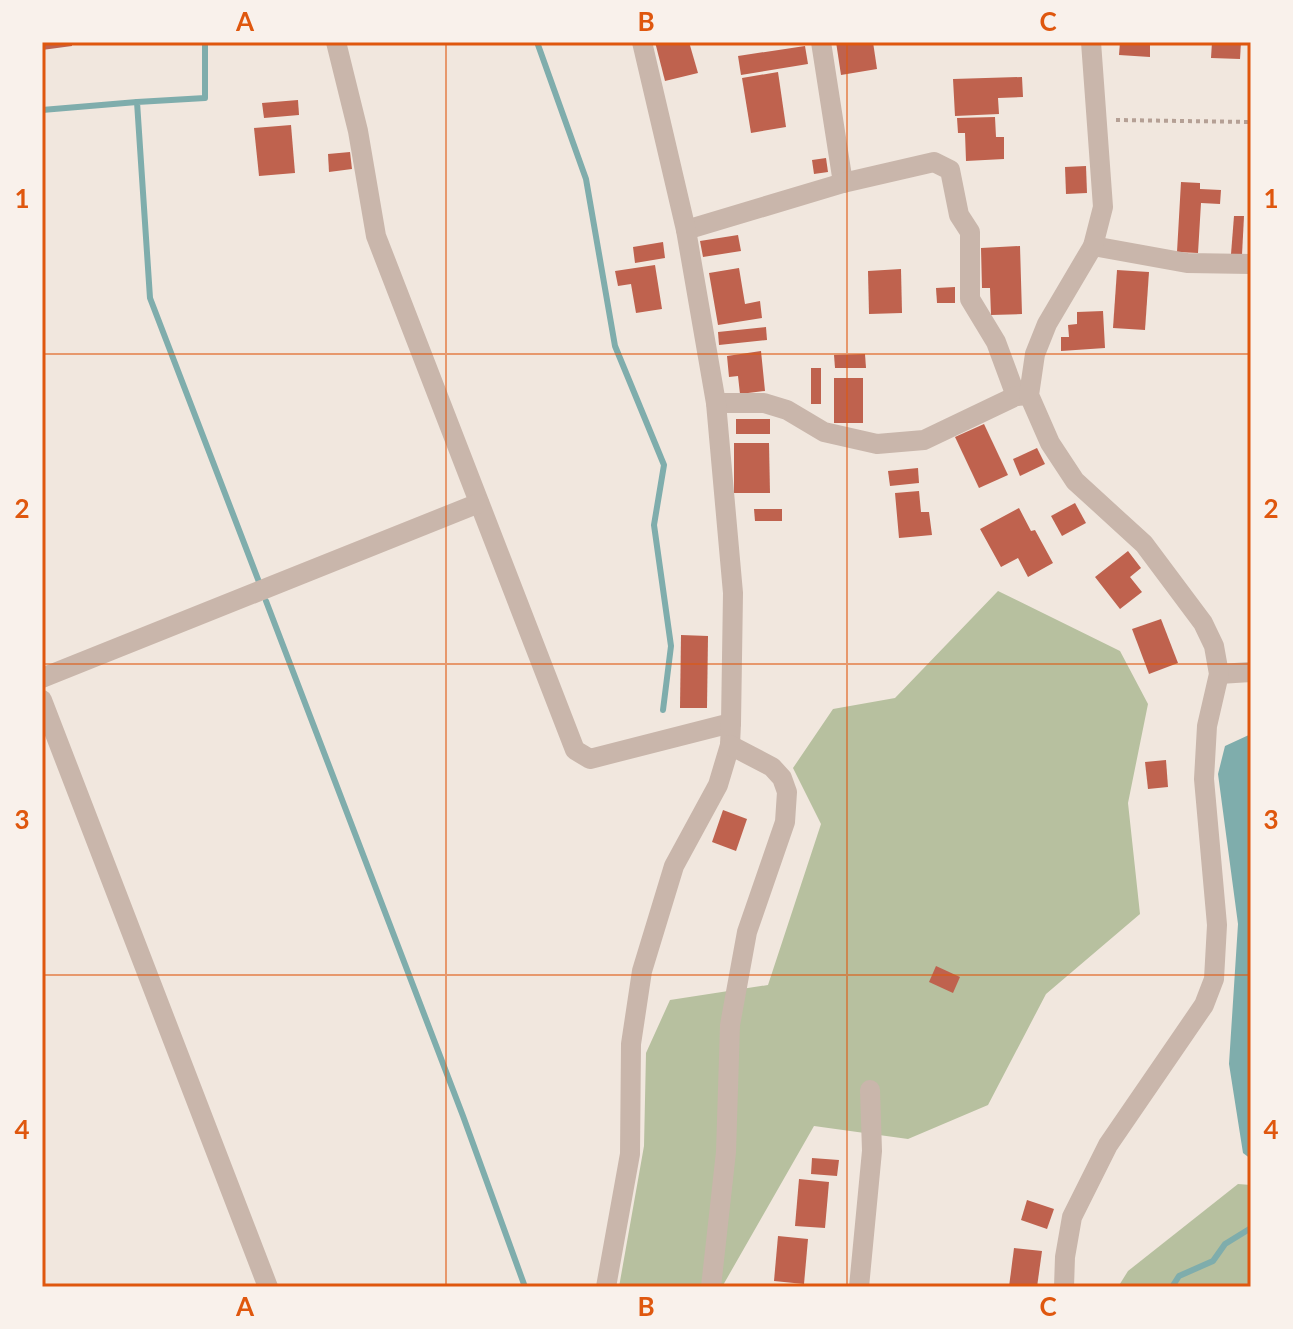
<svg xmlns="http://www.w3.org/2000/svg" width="1293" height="1329" font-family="Lato,sans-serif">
	<rect width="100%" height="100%" fill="#f1e7de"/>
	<g fill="#b7c09f">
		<path d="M998,591L1120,651L1148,704L1128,803L1140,914L1046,994L988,1105L908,1139L814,1126L722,1287H619L644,1146L646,1053L670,1000L768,985L821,824L793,768L833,709L895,698Z"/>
		<path d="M1238,1184L1251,1185V1287H1118L1128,1271Z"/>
	</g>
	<path fill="#7fadac" d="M1251,734V1159L1243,1153L1229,1064L1238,924L1218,774L1225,746Z"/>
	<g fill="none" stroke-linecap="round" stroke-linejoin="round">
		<g stroke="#7fadac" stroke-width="6">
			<path d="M205,42V98L137,102L150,298L259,582"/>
			<path d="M537,42L586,179L615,346L664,465L654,525L671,646L663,710"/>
			<path d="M42,110L137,102"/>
			<path d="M266,601L463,1116L525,1287"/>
			<path d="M1172,1287L1179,1276L1213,1261L1225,1244L1251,1228"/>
		</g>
	</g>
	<g fill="#bf624e">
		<path d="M42,42H72V46L42,50Z"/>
		<path d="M655,42H689L698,73L665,81Z"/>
		<path d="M836,42H873L877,69L841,75Z"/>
		<path d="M1120,42H1150V57L1119,55Z"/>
		<path d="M1212,42H1241L1240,59L1211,58Z"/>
		<path d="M805,46L808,64L741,75L738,56Z"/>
		<path d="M778,72L786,127L751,133L742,78Z"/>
		<path d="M1022,77L1023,97L998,98L999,114L955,116L953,79Z"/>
		<path d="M298,100L299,115L264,118L262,103Z"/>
		<path d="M995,117L996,137H1004V159L966,161L965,133H958L957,118Z"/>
		<path d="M291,125L295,173L259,176L254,128Z"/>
		<path d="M350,152L352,169L329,172L328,154Z"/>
		<path d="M826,158L828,172L814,174L812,160Z"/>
		<path d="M1086,166L1087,193L1066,194L1065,167Z"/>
		<path d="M1181,182L1200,183V189L1221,190L1220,204L1201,203L1198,253L1177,252Z"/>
		<path d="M1234,216H1244L1242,255L1231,254Z"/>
		<path d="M738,235L741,251L703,257L700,241Z"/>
		<path d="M663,242L665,258L635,263L633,247Z"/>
		<path d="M1020,246L1022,314L991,315L990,288H982L981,248Z"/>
		<path d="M655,265L662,309L636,313L631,284L618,286L615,271Z"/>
		<path d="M739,268L745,304L760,301L762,318L718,325L709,273Z"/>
		<path d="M901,269L902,313L869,314L868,271Z"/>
		<path d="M1117,270L1149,272L1145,330L1113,328Z"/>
		<path d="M955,287V303H937L936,288Z"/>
		<path d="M1103,311L1105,348L1061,351V337H1069L1068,325L1077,324V312Z"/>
		<path d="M766,327L767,340L719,345L718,332Z"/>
		<path d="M761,351L765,391L740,394L738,376L729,377L727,356Z"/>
		<path d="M865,354L866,368H835L834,355Z"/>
		<rect x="811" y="368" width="10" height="36"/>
		<rect x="834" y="378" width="29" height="45"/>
		<rect x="736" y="419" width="34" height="15"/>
		<path d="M984,424L1008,475L979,488L955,437Z"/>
		<path d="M734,443H769L770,493H734Z"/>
		<path d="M1037,448L1045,464L1020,476L1013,459Z"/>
		<path d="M918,468L919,483L890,486L888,471Z"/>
		<path d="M919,491L921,512H929L932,535L899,538L895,493Z"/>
		<path d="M1075,503L1086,523L1062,536L1051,516Z"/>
		<path d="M1019,508L1031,531L1035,530L1053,563L1028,577L1018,558L1001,567L980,529Z"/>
		<path d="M754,509H782V521H755Z"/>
		<path d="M1128,551L1141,568L1130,577L1142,592L1120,609L1095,577Z"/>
		<path d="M1161,619L1178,663L1149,674L1132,629Z"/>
		<path d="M681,635L708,636L707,708H680Z"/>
		<path d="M1166,760L1168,787L1148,789L1145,762Z"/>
		<path d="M723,810L747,819L736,851L712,842Z"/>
		<path d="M936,966L960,977L953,993L929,982Z"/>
		<path d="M812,1158L839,1160L837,1176L811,1174Z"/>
		<path d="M799,1179L829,1182L825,1228L795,1226Z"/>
		<path d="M1027,1200L1054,1209L1047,1229L1021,1220Z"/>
		<path d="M778,1236L808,1239L804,1284L774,1281Z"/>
		<path d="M1014,1248L1042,1251L1037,1287H1009Z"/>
	</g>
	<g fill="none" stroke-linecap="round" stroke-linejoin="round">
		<path stroke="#b5a095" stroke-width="4" stroke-dasharray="4 4" stroke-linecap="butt" d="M1116,120L1251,122"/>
		<g stroke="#c9b6ab" stroke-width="20">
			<path d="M336,42L358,131L376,236L575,750L590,759L731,723"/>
			<path d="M821,42L843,183"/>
			<path d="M686,230L843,183L934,162L950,170L959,215L970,232V299L996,342L1016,396L1029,395"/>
			<path d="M1093,246L1187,263L1251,264"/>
			<path d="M716,403H764L787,410L824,432L877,444L924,440L1016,396"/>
			<path d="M1219,674L1251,672"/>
			<path d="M42,678L479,503"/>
			<path d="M42,700L268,1287"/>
			<path d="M606,1287L630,1154L631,1044L642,971L674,866L718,785L730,745L731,723L733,593L716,403L686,230L642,42"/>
			<path d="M711,1287L726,1152L730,1025L747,932L785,822L787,792L782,778L772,767L730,745"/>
			<path d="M859,1287L872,1151L870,1090"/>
			<path d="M1064,1287L1065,1257L1072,1217L1108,1145L1204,1005L1214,979L1217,925L1204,779L1207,726L1219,674L1214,646L1203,623L1144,544L1075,481L1050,443L1029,395L1035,354L1047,324L1093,246L1103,207L1091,42"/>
		</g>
	</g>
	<path fill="none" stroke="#df570e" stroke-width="2" stroke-opacity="0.55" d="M446,42V1287M847,42V1287M42,354H1251M42,664H1251M42,975H1251"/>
	<rect width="1293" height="1329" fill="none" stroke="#f9f1eb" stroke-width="88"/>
	<rect x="44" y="44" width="1205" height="1241" fill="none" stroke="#df570e" stroke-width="3"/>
	<g font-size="26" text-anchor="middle" font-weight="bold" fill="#df570e">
		<text x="245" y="31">A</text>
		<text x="646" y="31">B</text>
		<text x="1048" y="31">C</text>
		<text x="22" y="208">1</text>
		<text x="1271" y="208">1</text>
		<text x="22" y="518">2</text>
		<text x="1271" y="518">2</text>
		<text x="22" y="829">3</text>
		<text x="1271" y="829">3</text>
		<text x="22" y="1139">4</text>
		<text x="1271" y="1139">4</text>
		<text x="245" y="1316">A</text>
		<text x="646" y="1316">B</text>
		<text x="1048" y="1316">C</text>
	</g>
</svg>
